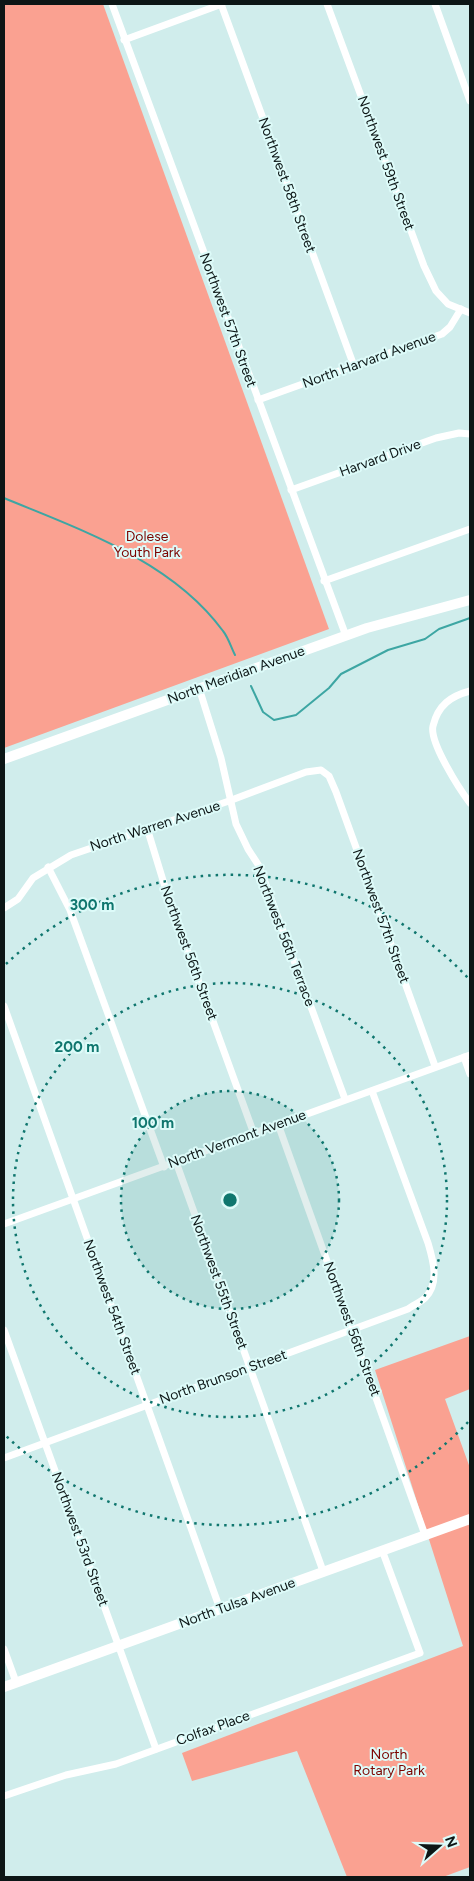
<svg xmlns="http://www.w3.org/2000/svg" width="474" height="1881" font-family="Figtree,sans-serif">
	<rect width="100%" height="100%" fill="#d0edec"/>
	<g fill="#faa191">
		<path d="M4,4H103L329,629L4,748Z"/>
		<path d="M470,1336V1389L445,1399L470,1468V1867L443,1877H347L297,1751L192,1781L182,1753L463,1646L375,1370Z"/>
	</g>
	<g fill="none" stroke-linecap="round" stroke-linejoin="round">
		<g stroke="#3da6a3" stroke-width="2">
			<path d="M4,498C81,530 172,561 223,631C228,637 231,647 235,655"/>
			<path d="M251,686L263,712L274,720L296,715L329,688L341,674L388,650L425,639L439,629L470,618"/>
		</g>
		<g stroke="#fff" stroke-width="7">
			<path d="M112,4L346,636"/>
			<path d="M221,4L354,366"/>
			<path d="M327,4L424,266L436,291L448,304L470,313"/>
			<path d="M435,4L470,101"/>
			<path d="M124,40L222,4"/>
			<path d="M258,400L442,334L450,327L461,309"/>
			<path d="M291,490L436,438L459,433L470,434"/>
			<path d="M324,581L470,529"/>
			<path d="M199,688L221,758L236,824L248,849L259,866L345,1099"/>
			<path d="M470,691C451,696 438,705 433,726C429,742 460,790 470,803"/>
			<path d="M147,828L169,900L254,1134"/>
			<path d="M48,867L70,910L164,1167"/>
			<path d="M4,908L18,899L33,878L71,855L229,801L306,772L321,770L329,776L336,792L435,1066"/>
			<path d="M4,1006L220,1609"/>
			<path d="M464,1057L470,1074"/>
			<path d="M278,1124L425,1535"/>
			<path d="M176,1162L323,1571"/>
			<path d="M4,1224L470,1055"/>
			<path d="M4,1330L156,1749"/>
			<path d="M4,1458L408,1309C413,1305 421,1302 425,1298C440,1283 433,1260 428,1243L372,1091"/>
			<path d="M4,1649L16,1682"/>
			<path d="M4,1796L66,1775L116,1764L420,1653L382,1550"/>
		</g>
		<g stroke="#fff" stroke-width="10">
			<path d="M4,759L367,628L470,600"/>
			<path d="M4,1687L470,1519"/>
		</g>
	</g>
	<circle cx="230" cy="1200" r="109" fill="#0f766e" fill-opacity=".12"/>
	<g fill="none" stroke="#0f766e" stroke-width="2.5" stroke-dasharray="2.5 5">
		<circle cx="230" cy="1200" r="109"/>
		<circle cx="230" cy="1200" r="217"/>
		<path d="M468 1422A326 326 0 0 1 6 1436M6 964A326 326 0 0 1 468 978"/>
	</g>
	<g text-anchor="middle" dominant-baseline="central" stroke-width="4" stroke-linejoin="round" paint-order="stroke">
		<g font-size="14" fill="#0c1616" stroke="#ddfbf9">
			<text transform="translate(386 163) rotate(70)">Northwest 59th Street</text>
			<text transform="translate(287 185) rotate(70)">Northwest 58th Street</text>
			<text transform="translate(228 320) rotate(70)">Northwest 57th Street</text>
			<text transform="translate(369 360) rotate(-20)">North Harvard Avenue</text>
			<text transform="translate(380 458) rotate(-20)">Harvard Drive</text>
			<text transform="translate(236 675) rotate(-20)">North Meridian Avenue</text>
			<text transform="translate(155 826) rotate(-18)">North Warren Avenue</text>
			<text transform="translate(381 916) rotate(70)">Northwest 57th Street</text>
			<text transform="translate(284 936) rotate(69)">Northwest 56th Terrace</text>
			<text transform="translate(189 953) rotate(70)">Northwest 56th Street</text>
			<text transform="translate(237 1139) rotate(-20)">North Vermont Avenue</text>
			<text transform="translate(219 1282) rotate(70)">Northwest 55th Street</text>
			<text transform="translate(112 1307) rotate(70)">Northwest 54th Street</text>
			<text transform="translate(352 1329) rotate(70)">Northwest 56th Street</text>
			<text transform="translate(223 1377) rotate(-20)">North Brunson Street</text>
			<text transform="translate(80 1539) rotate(70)">Northwest 53rd Street</text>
			<text transform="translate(237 1603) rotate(-20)">North Tulsa Avenue</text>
			<text transform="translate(213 1728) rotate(-20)">Colfax Place</text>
		</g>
		<g font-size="14" fill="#7b0400" stroke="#ddfbf9">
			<text x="147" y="536">Dolese<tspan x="147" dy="16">Youth Park</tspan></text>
			<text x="389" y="1754">North<tspan x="389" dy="16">Rotary Park</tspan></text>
		</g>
	</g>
	<circle cx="230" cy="1200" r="8" fill="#0f766e" stroke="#ddfbf9" stroke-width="2.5"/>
	<g font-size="15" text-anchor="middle" font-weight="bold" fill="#0f766e" stroke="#ddfbf9" stroke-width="4" stroke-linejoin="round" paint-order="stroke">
		<text x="92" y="910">300 m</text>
		<text x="77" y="1052">200 m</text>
		<text x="153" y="1128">100 m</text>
	</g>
	<rect width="474" height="1881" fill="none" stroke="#0c1616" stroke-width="10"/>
	<g transform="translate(439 1846) rotate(70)" stroke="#ddfbf9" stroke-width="4" paint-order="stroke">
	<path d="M0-4L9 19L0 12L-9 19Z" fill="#0c1616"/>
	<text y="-8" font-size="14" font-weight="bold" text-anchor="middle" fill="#0c1616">N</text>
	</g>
</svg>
